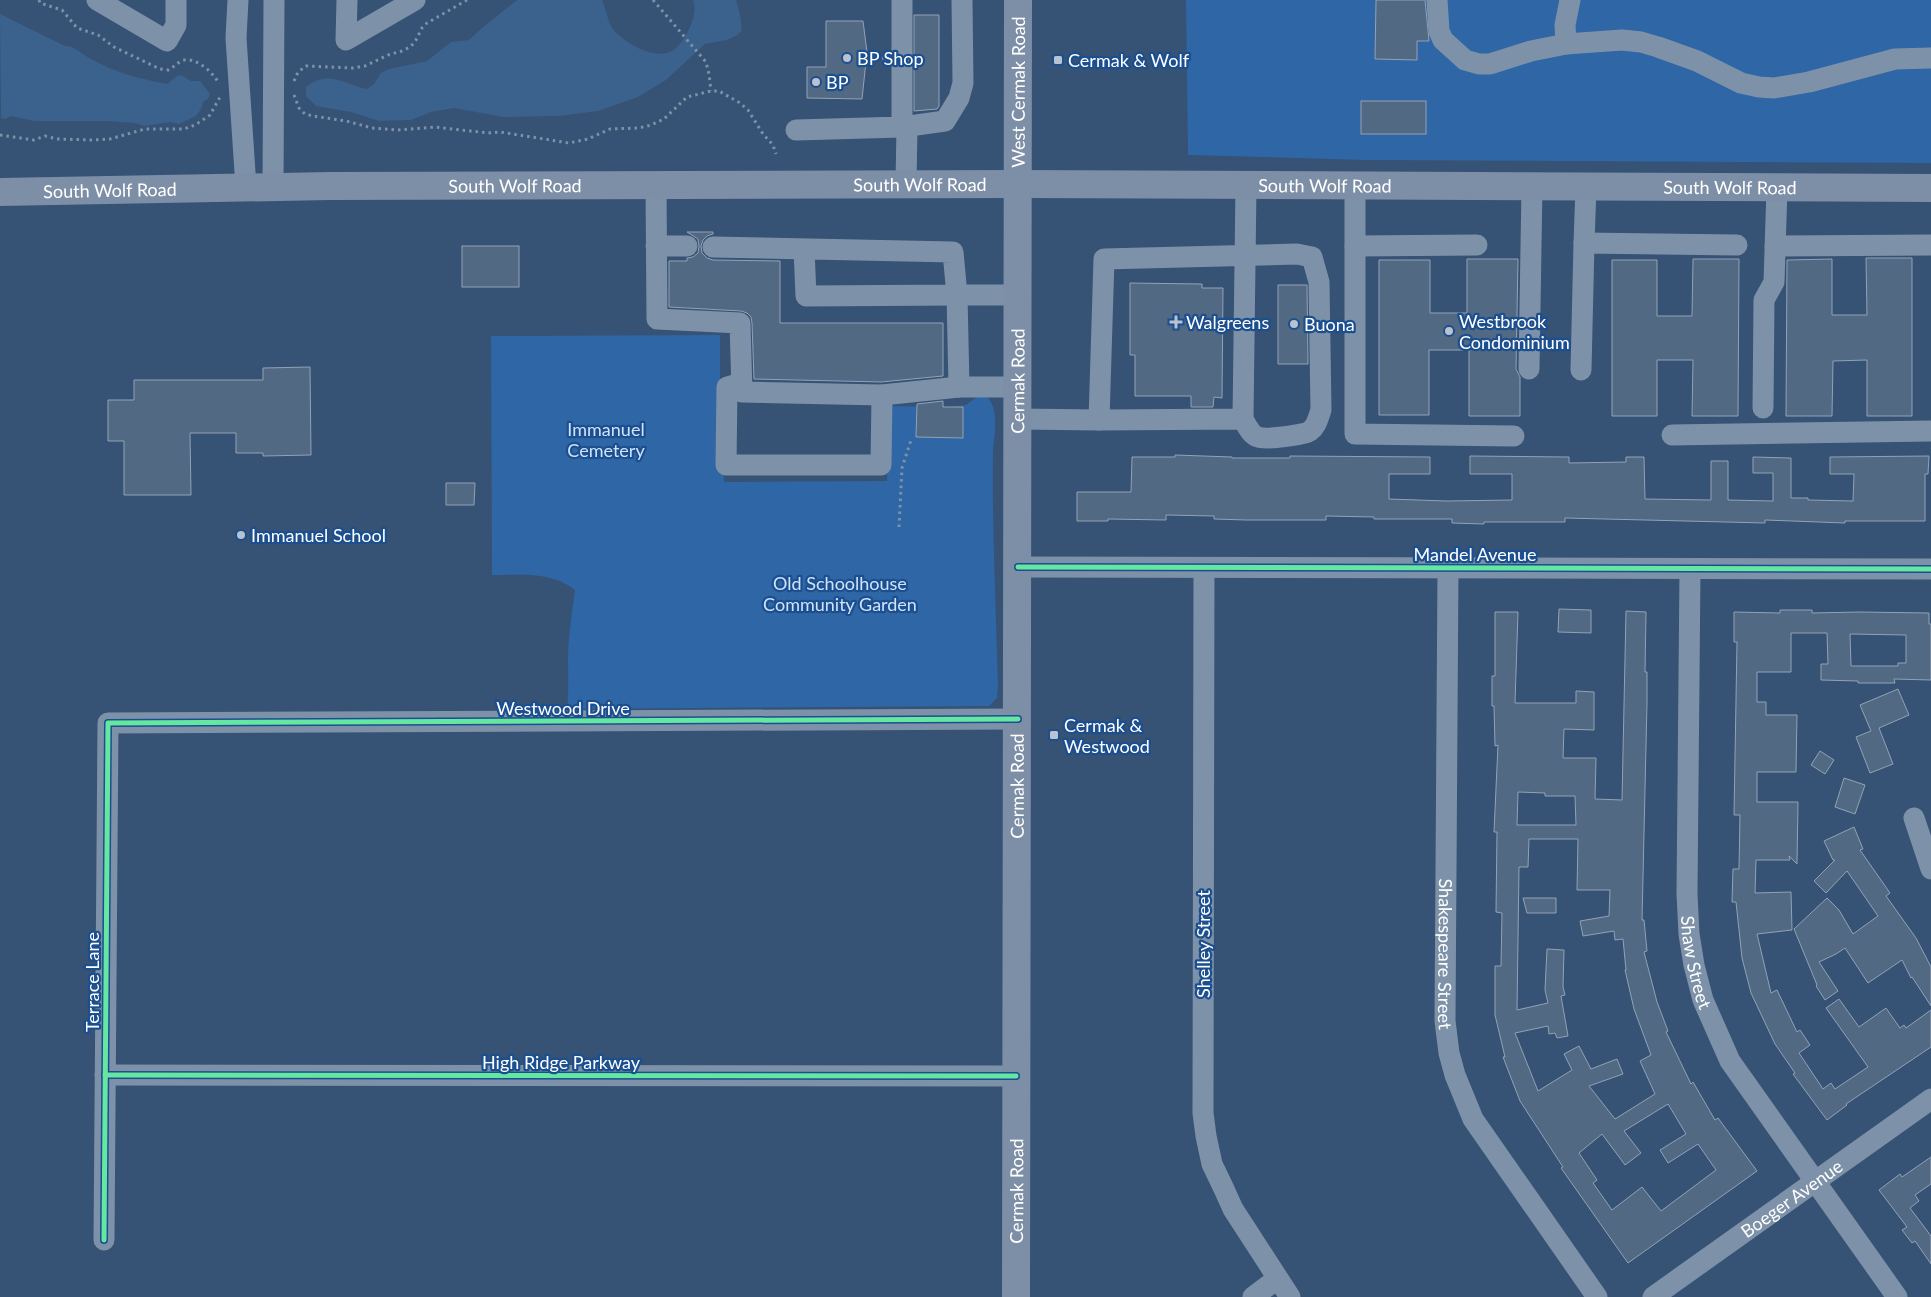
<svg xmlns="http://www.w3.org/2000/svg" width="1931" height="1297" font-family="Lato,sans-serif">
	<rect width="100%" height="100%" fill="#365274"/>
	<g fill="#2f66a5">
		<path d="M1186,0H1931V163L1366,160L1188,155Z"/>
		<path d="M720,335V403L724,482L887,481L889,406L951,407L966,405L977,397H987C1000,409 994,436 993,452C992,530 996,609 998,686L997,698L989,706L567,709C569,693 568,677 568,661C568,637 572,613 575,590C551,571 521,575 492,575L491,336Z"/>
	</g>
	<g fill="#3b618d">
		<path d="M517,0H602C606,8 607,18 611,26C620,41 654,61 672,51C685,43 699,15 693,0H736L740,14L742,31L736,36L727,40L705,44L666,80L638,97L598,111L559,116L503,117L454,108L431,112L411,120L379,121L351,112L316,106L306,96V87C328,69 344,84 367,89L374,84L381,73L389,69L427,61L451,42L469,40L483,27Z"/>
		<path d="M0,14L65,46C74,46 78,51 86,56C113,72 136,78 167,84L177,76L181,75L191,81H200L210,94L208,99L203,102L201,109L196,116L179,124L170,122L145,126L134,123L107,121H34L11,116L6,119L1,118Z"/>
	</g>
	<g fill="#526984" stroke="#92a2b6" fill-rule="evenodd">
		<path d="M1376,0H1425L1429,41H1417V60L1375,59Z"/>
		<path d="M914,15H939V106L937,109L914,111Z"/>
		<path d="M826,21H863L867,52L862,99L807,98V67H826Z"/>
		<rect x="1361" y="101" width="65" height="33"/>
		<path d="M687,232H713V234L707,236L703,240L701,246L702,253L707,258L713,260L780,261V323H943V376L881,382L754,379L752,323L751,317L747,313L741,311L669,307V261H687V258L693,257L698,253L699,246L698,239Z"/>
		<rect x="462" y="246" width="57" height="41"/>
		<path d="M1866,258H1912V416H1867V360L1833,361L1832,416H1786L1787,260L1832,259V315H1867Z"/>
		<path d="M1467,259H1518L1516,369L1520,377V416H1469V350H1429V415H1379V260H1430V313H1467Z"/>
		<path d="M1693,259H1739L1738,416H1692L1693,360H1657V416H1612V260H1657V316H1692Z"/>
		<path d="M1130,283L1202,284V288H1223L1222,398L1214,397L1213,407H1191V396H1135V355H1130Z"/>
		<path d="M1278,285H1307L1308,364H1278Z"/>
		<path d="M310,367L311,455L263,456V453H236V433H190L191,495H124V441H108V400H134V380H263V368Z"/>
		<path d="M943,401V407H963V438L916,437L917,404Z"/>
		<path d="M1175,455L1232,457V458H1290V456L1430,457V474H1389V499L1447,501L1512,500V474H1470V456L1569,457V463L1626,462V457H1644L1645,499L1711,500V461H1728V500L1773,501V473H1753V457L1791,458V498H1808V500L1853,501L1854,474H1830V457L1929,456L1928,474H1925V521H1845V523L1765,520V523L1565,518V522H1484V524L1452,523V519H1374V517L1326,516V520H1246L1214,519V516L1166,515V520L1108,519V521H1077V492H1131L1132,457H1175Z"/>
		<path d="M446,483H475L474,505H446Z"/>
		<path d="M1559,609L1591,610V633L1558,632Z"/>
		<path d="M1780,610H1812V613L1860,612L1929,613V624H1931V680L1894,679L1895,683H1858V681L1821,680V664H1828L1827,633H1791V672H1757V702H1766V715H1797L1796,772H1757V802H1798L1797,864L1789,856L1790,860H1756L1755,893L1791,892L1792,930L1757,934L1771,993L1777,990L1797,1032L1800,1030L1810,1045L1799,1053L1823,1089L1831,1083L1835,1089L1868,1067L1826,1008L1839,999L1859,1027L1886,1008L1900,1028L1904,1025L1906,1028L1931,1010V1047L1846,1104L1847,1105L1827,1120L1793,1074L1795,1073L1775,1044L1751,993L1742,958L1736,902H1732L1733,869H1739L1740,815H1734L1737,642H1734V612L1780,613ZM1850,634L1906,635V663H1898V666H1851Z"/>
		<path d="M1626,611L1646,612L1645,672H1647V703L1642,920H1644L1647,951L1644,952L1657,1002L1668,1031L1666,1032L1691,1084L1693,1082L1715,1120L1718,1118L1757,1171L1628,1263L1561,1168L1563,1167L1520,1101L1503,1057H1505L1495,1015V966H1501L1502,913L1496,912L1497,832H1494L1498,745L1495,746L1494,706H1492V676H1495V612H1518L1515,703H1576V691L1594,692V730L1564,729L1563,758H1596L1595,799L1622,800ZM1518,792L1545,793V796H1575L1576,825H1517ZM1529,839H1578L1577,890H1610L1609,916L1580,921L1583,936L1614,931L1615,940L1623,939L1626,970H1625L1634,1009L1651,1055L1640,1061L1655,1094L1615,1119L1589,1086L1623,1074L1617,1059L1591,1069L1579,1046L1564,1054L1572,1070L1538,1091L1515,1033L1548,1026L1549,1034L1555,1033L1557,1038L1568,1036L1561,996L1565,995L1563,987L1564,950L1547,949L1545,990L1548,1003L1517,1010L1519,867H1528ZM1668,1104L1686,1134L1660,1150L1668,1163L1698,1144L1716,1170L1661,1211L1642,1187L1612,1210L1593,1183L1597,1180L1579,1153L1602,1134L1625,1165L1641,1153L1624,1131Z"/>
		<path d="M1898,689L1909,715L1879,728L1893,764L1870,773L1856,737L1871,731L1860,705Z"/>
		<path d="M1820,751L1834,760L1825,774L1811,765Z"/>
		<path d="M1844,778L1865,785L1855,814L1835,807Z"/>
		<path d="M1854,827L1863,849L1860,850L1890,893L1886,896L1916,938L1931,967V1006L1912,977L1911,978L1902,960L1868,983L1845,948L1836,954L1819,962L1838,991L1825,1000L1816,986L1817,985L1794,929L1827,898L1839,910L1853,934L1878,916L1847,871L1826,893L1814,881L1835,860H1833L1824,841Z"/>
		<path d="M1523,898H1556V913H1527Z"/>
		<path d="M1931,1157V1184L1915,1195L1919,1201L1910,1208L1931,1236V1264L1915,1241L1912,1243L1902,1230L1907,1227L1879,1190L1900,1174L1902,1177Z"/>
	</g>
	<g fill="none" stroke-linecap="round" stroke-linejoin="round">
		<g stroke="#7d92a8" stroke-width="3" stroke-dasharray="2.5 4" stroke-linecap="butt">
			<path d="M39,0L40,3L62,10L77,28L98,35L114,47L160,69L168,70C173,68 176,64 181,61C195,55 214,73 219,84"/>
			<path d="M653,0L706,62L709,74L711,91"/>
			<path d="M869,59L884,58"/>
			<path d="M294,81L298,72L306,66L353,68L365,66L388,55L402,51L410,47L415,42L422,28L427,23L467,0"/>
			<path d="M294,95L299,108L305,114L313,116L346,121L372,128L398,130L435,127L488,133L500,132L569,143L588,139L610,129L639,128L651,125L664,119L687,97L711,91H719L740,103L748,110L763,134L773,145L776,154"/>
			<path d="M0,135L34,140L45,136L57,139L93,140L110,139L145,129H184L195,125L210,115L220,97"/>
			<path d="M899,527L902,468L911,440"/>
		</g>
		<g stroke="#7d92a8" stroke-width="21">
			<path d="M97,0L167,41L176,25V0"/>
			<path d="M238,0L236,38L246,187"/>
			<path d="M347,0L346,40L415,0"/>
			<path d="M1437,0L1439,31L1443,40L1465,60L1479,64H1490L1531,51L1566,44L1622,40L1641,42L1658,47L1697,61L1741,83L1759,87L1774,88L1809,82L1895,59L1931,58"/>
			<path d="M1566,44L1565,25L1570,0"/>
			<path d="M902,127L945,121L959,98L963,83L962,0"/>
			<path d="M796,130L902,127V0"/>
			<path d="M906,184L907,127"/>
			<path d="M656,185L657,319L740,323L742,392L882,395L959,387"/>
			<path d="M1355,185V434L1514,436"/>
			<path d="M273,187L274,0"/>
			<path d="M1584,243L1586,187"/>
			<path d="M656,246H687"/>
			<path d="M1355,246L1477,245"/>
			<path d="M1775,246L1931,245"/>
			<path d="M713,247L953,252L957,295L806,296L804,249"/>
			<path d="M1529,369L1532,186"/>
			<path d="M1581,370L1584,243L1737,245"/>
			<path d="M741,383L727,387L726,465H881L882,395"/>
			<path d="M1018,387H959L957,295H1018"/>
			<path d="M1763,408L1764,300L1774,282L1777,188"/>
			<path d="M1018,419L1099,420"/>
			<path d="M1243,419L1099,420L1104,259L1297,254L1312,257L1319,282L1321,410C1318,418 1317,426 1310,431C1304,435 1266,440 1258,437C1251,435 1247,426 1243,419L1246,185"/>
			<path d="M1672,435L1931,431"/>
			<path d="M1018,567L1931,569"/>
			<path d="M1204,568L1203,1113L1206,1136L1212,1164L1224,1189L1233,1209L1290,1297"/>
			<path id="s1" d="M1448,568L1445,1021L1449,1053L1455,1075L1473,1119L1597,1297"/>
			<path id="s2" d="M1690,569L1687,894L1689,934L1694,965L1703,1000L1730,1061L1897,1297"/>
			<path d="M1914,818L1931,869"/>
			<path d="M105,1075L1016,1076"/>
			<path d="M104,1240L108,723L1018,719"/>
			<path d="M1253,1297L1277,1279"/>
			<path id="s3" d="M1653,1297L1931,1099"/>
		</g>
		<g stroke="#7d8ea7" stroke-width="28">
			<path id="s4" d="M0,192L330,186L1018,184L1931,188"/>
			<path id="s5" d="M1016,1297L1018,0"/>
		</g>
		<g stroke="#1b4f8f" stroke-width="8">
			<g id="cycleway">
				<path d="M1018,567L1931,569"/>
				<path d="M105,1075L1016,1076"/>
				<path d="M104,1240L108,723L1018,719"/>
			</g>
		</g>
		<use href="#cycleway" stroke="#66e7a1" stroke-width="5"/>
	</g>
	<g fill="#b9c2ce" stroke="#1b4f8f" stroke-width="2">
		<circle cx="847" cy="58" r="5"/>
		<rect x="1053" y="55" width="10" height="10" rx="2.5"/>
		<circle cx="816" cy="82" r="5"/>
		<path d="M1173.5 314.5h5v5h5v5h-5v5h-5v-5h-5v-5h5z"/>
		<circle cx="1294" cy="324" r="5"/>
		<circle cx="1449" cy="331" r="5"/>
		<circle cx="241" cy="535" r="5"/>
		<rect x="1049" y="730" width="10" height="10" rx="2.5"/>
	</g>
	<g text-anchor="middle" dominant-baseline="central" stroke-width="4.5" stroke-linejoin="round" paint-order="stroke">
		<g font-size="18" fill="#fff" stroke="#1b4f8f" text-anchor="start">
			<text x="857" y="58">BP Shop</text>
			<text x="1068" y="60">Cermak &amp; Wolf</text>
			<text x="826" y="82">BP</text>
			<text x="1459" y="321">Westbrook<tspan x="1459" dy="21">Condominium</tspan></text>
			<text x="1186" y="322">Walgreens</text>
			<text x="1304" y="324">Buona</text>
			<text x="251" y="535">Immanuel School</text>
			<text x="1064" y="725">Cermak &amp;<tspan x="1064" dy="21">Westwood</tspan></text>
		</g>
		<g font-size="18" fill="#fff" stroke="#1b4f8f">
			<text stroke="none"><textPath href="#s5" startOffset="1205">West Cermak Road</textPath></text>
			<text stroke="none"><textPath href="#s4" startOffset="920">South Wolf Road</textPath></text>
			<text stroke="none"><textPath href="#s4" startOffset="515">South Wolf Road</textPath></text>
			<text stroke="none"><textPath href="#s4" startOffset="1325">South Wolf Road</textPath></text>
			<text stroke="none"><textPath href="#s4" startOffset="1730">South Wolf Road</textPath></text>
			<text stroke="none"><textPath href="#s4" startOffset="110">South Wolf Road</textPath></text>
			<text stroke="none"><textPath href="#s5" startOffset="916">Cermak Road</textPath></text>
			<text x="1475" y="554">Mandel Avenue</text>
			<text x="563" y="708">Westwood Drive</text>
			<text stroke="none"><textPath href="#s5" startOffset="511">Cermak Road</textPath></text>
			<text transform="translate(1203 944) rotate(-90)">Shelley Street</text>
			<text stroke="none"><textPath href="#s1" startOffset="386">Shakespeare Street</textPath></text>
			<text stroke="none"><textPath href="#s2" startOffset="394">Shaw Street</textPath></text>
			<text transform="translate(92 982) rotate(-90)">Terrace Lane</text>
			<text x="561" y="1062">High Ridge Parkway</text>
			<text stroke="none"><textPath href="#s5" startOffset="106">Cermak Road</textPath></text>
			<text stroke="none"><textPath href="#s3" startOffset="170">Boeger Avenue</textPath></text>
		</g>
		<g font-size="18" fill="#cfe3fa" stroke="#1b4f8f">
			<text x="606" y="429">Immanuel<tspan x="606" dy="21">Cemetery</tspan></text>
			<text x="840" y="583">Old Schoolhouse<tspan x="840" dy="21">Community Garden</tspan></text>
		</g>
	</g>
</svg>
